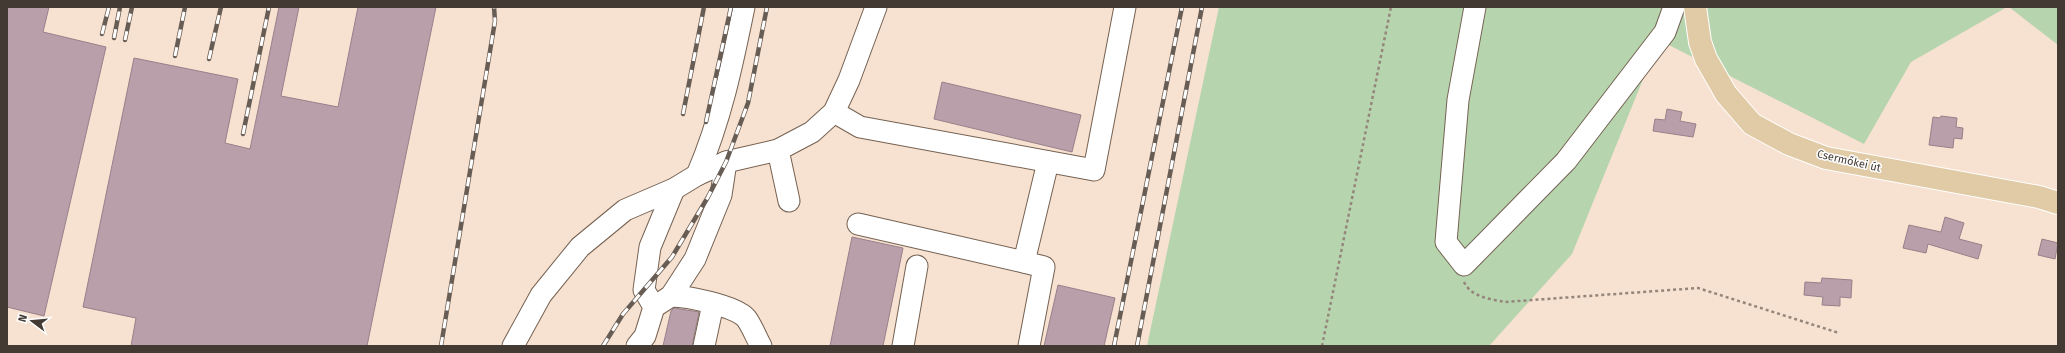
<svg xmlns="http://www.w3.org/2000/svg" width="2065" height="353" font-family="'Fira Sans',sans-serif">
	<rect width="100%" height="100%" fill="#f7e1d0"/>
	<g fill="#b6d5ae">
		<path d="M1219,7H2007L1911,62L1864,144L1659,40L1572,254L1489,346H1147Z"/>
		<path d="M2009,7H2058V45Z"/>
	</g>
	<g fill="#b89fa9" stroke="#98808a">
		<path d="M7,7H49L43,32L106,47L44,316L7,307Z"/>
		<path d="M279,7H299L281,96L338,107L358,7H436L367,346H131L136,318L83,307L134,58L238,79L225,143L250,149Z"/>
		<path d="M942,82L1081,115L1072,152L934,119Z"/>
		<path d="M1667,109L1682,112L1680,121L1696,124L1693,137L1653,131L1655,119L1665,120Z"/>
		<path d="M1941,116L1957,118L1956,127L1963,128L1962,139L1954,138L1953,148L1929,145L1933,117L1940,118Z"/>
		<path d="M1945,217L1964,223L1959,239L1982,245L1978,259L1928,244L1926,253L1903,248L1909,225L1941,232Z"/>
		<path d="M852,237L903,248L883,346H830Z"/>
		<path d="M2042,239L2058,243L2055,259L2038,255Z"/>
		<path d="M1822,278L1852,280L1851,298L1840,297V306L1822,305L1823,297L1804,295L1805,282L1821,283Z"/>
		<path d="M1058,285L1115,298L1104,346H1044Z"/>
		<path d="M674,308L699,312L692,346H663L671,311Z"/>
	</g>
	<g fill="none" stroke-linecap="round" stroke-linejoin="round">
		<g stroke="#756253" stroke-width="23">
			<g id="minor">
				<path d="M1475,7L1458,100L1446,242L1464,265L1566,161L1665,32L1674,7"/>
				<path d="M834,112L860,127L1094,170L1125,7"/>
				<path d="M778,150L789,201"/>
				<path d="M697,175C721,119 732,66 744,7"/>
				<path d="M858,224L1024,262"/>
				<path d="M671,296C687,296 735,306 746,318C752,326 756,337 761,346"/>
				<path d="M654,307L671,296L695,259L721,195L726,162"/>
				<path d="M513,346L541,295L580,247L625,210L674,189L697,175L726,162L778,150L812,132L834,112L849,80L876,7"/>
				<path d="M637,346L645,336L654,307L644,290L650,247L674,189"/>
				<path d="M704,346L713,304"/>
				<path d="M903,346L917,266"/>
				<path d="M1029,346L1044,267L1024,262L1048,162"/>
			</g>
		</g>
		<g stroke="#fff" stroke-width="24">
			<path id="major" d="M1695,7L1700,42L1706,59L1726,94L1752,124L1789,144L1826,158L2039,197L2058,203"/>
		</g>
		<g stroke="#95867b" stroke-width="2.5" stroke-dasharray="3 3" stroke-linecap="butt">
			<path d="M1464,282C1471,297 1490,299 1505,302L1698,288L1839,333"/>
			<path d="M1322,346L1391,7"/>
		</g>
		<use href="#minor" stroke="#fff" stroke-width="21"/>
		<use href="#major" stroke="#e0cba6" stroke-width="22"/>
		<g stroke="#685d54" stroke-width="4.5">
			<g id="rail">
				<path d="M102,34L109,7"/>
				<path d="M114,38L120,7"/>
				<path d="M125,40L132,7"/>
				<path d="M175,56L185,7"/>
				<path d="M209,59L221,7"/>
				<path d="M683,114L704,7"/>
				<path d="M706,122L731,7"/>
				<path d="M243,134L269,7"/>
				<path d="M441,346L495,21L494,7"/>
				<path d="M603,346L623,314L672,257L708,197L726,162L748,103L767,7"/>
				<path d="M1114,346L1182,7"/>
				<path d="M1137,346L1202,7"/>
			</g>
		</g>
		<use href="#rail" stroke="#fff" stroke-width="3" stroke-dasharray="9" stroke-linecap="butt"/>
	</g>
	<g text-anchor="middle" dominant-baseline="central" stroke-width="3" stroke-linejoin="round" paint-order="stroke">
		<g font-size="11" fill="#433a33" stroke="#fff">
			<text transform="translate(1849 161) rotate(13)">Csermőkei út</text>
		</g>
	</g>
	<rect width="2065" height="353" fill="none" stroke="#433a33" stroke-width="16"/>
	<g transform="translate(32 321) rotate(286)" stroke="#ffffff" stroke-width="3" paint-order="stroke">
	<path d="M0-3L7 15L0 10L-7 15Z" fill="#433a33"/>
	<text y="-6" font-size="11" font-weight="bold" text-anchor="middle" fill="#433a33">N</text>
	</g>
</svg>
